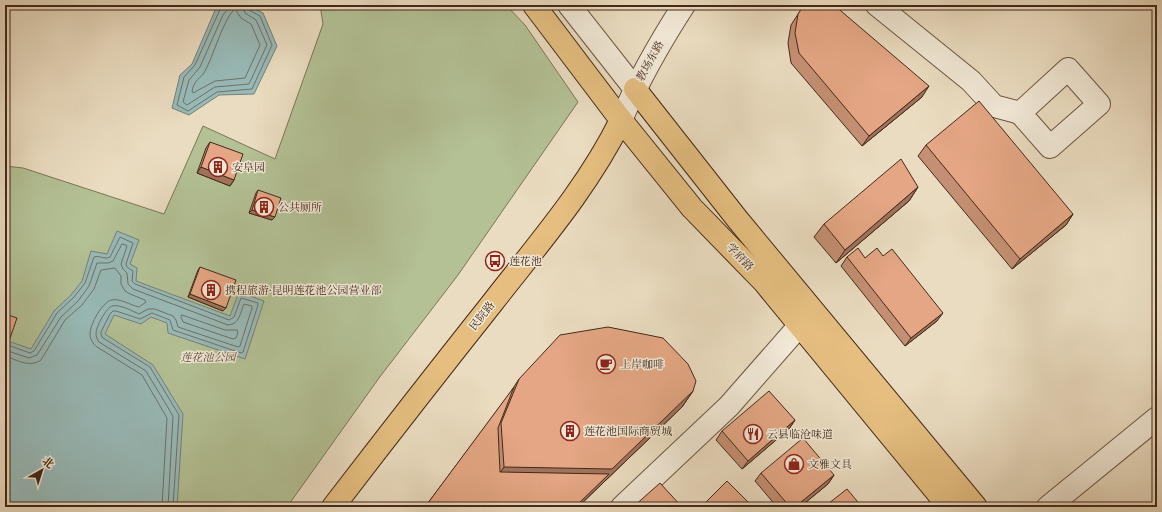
<svg xmlns="http://www.w3.org/2000/svg" width="1162" height="512" font-family="'IM FELL Great Primer','Noto Serif SC',serif">
	<rect width="100%" height="100%" fill="#eadcc0"/>
	<filter id="stains"><feTurbulence type="fractalNoise" baseFrequency=".005" numOctaves="4"/><feColorMatrix values="0 0 0 0 .2 0 0 0 0 .09 0 0 0 0 .02 0 0 0 .5 -.17"/></filter>
	<radialGradient id="worn" r=".72"><stop offset=".6" stop-color="#630" stop-opacity="0"/><stop offset="1" stop-color="#630" stop-opacity=".3"/></radialGradient>
	<path fill="#b3c195" stroke="#7b7556" d="M320,5H506L525,25L578,102L458,275L379,378L287,507H5V166L23,168L164,214L203,126L275,159L323,24Z"/>
	<g fill="#98bab8" stroke="#768078">
		<path d="M220,5H248L263,13L277,46L254,94L219,95L189,115L172,108L180,75L192,64L216,8Z"/>
		<path d="M117,231L139,240L130,264L137,268L136,281L230,316L239,292L264,301L245,359L168,333L167,323L151,317L141,324L114,315L105,334L153,365L183,414L177,507H5V340L31,349L54,311L71,295L82,281L91,251L107,254Z"/>
	</g>
	<g fill="none" stroke-linecap="round" stroke-linejoin="round">
		<g stroke="#6e7268" stroke-width="1">
			<path d="M222,5L195,65L184,77L177,105L188,111L217,92L252,89L272,45L260,16L249,10L247,5"/>
			<path d="M227,5V10L223,15L200,67L189,80L183,102L187,105L215,87L249,84L267,45L256,20L245,13L242,5"/>
			<path d="M235,9L241,18L251,24L260,45L245,78L215,81L193,93L192,91C195,78 200,80 205,71C213,57 224,17 235,9Z"/>
			<path d="M182,315L225,330H237L238,332L236,338L233,339L183,322L181,317Z"/>
			<path d="M8,345L30,353L34,351L57,313L74,297L85,283L94,257C99,255 104,260 110,257L120,237L133,243L126,264L127,267L133,271L132,281L135,284L229,320L234,317L241,298L258,303V305L243,352L241,353L173,330L170,320L152,313L140,319L116,311H113L110,314L101,332V335L103,338L150,367L179,415L173,507"/>
			<path d="M5,350L29,358L37,355L61,317L78,301L89,286L97,263H108L113,261L122,244L126,245L127,246L121,264L123,269L127,273L128,284L133,289L228,325C240,324 240,313 244,304L252,306V308L240,346L238,347L178,327L176,320L173,316L155,309H148L139,314C132,311 120,304 112,306C106,308 96,327 96,333C96,337 97,339 99,342L146,371L173,416L168,507"/>
			<path d="M5,356C17,360 29,368 41,360L65,320L82,305L94,289L101,270L115,268L121,276V284L125,291L130,294L145,300L146,302L139,307C130,305 120,298 111,300C102,303 90,324 90,334C90,339 93,344 97,347L142,375L167,418L162,507"/>
		</g>
		<g stroke="#6d5642" stroke-width="24">
			<g id="minor">
				<path d="M569,5L635,89"/>
				<path d="M877,5L971,81L994,106L1020,113"/>
				<path d="M1068,69L1099,104L1050,147L1020,113Z"/>
				<path d="M621,120C639,79 660,42 684,5"/>
				<path d="M622,507L729,406L800,325"/>
				<path d="M1048,507L1157,418"/>
			</g>
		</g>
		<g stroke="#432918" stroke-width="24">
			<g id="major">
				<path d="M534,5L621,120L692,208L764,282L949,507"/>
				<path d="M635,89L738,220L976,507"/>
				<path d="M333,507C386,438 439,370 493,302C539,243 588,187 621,120"/>
			</g>
		</g>
		<use href="#minor" stroke="#f1e8d6" stroke-width="22"/>
		<use href="#major" stroke="#e5be80" stroke-width="22"/>
	</g>
	<g fill="#c48f72" stroke="#432918">
		<path d="M804,5L922,97L862,146L791,63L788,43L791,25Z"/>
		<path d="M210,142L234,180L230,186L197,173L206,148Z"/>
		<path d="M926,145L1073,214L1066,225L1012,269L918,156Z"/>
		<path d="M918,187L909,201L836,263L814,237L824,224Z"/>
		<path d="M258,190L272,220L249,213L256,193Z"/>
		<path d="M883,256L937,321L905,346L841,266L847,257L865,258Z"/>
		<path d="M200,267L226,308L223,311L188,297L198,270Z"/>
		<path d="M519,379L693,391L682,407L578,507H425L508,396Z"/>
		<path d="M795,420L789,429L742,469L716,440L722,431Z"/>
		<path d="M761,473L834,475L828,484L800,507H777L755,481Z"/>
	</g>
	<g fill="#a0745c" stroke="#432918">
		<path d="M929,86L922,97L862,146L869,136Z"/>
		<path d="M201,167L234,180L230,186L197,173Z"/>
		<path d="M918,187L909,201L836,263L845,250Z"/>
		<path d="M252,210L275,217L272,220L249,213Z"/>
		<path d="M1073,214L1066,225L1012,269L1020,259Z"/>
		<path d="M190,294L226,308L223,311L188,297Z"/>
		<path d="M943,313L937,321L905,346L911,338Z"/>
		<path d="M5,342L8,344L5,349Z"/>
		<path d="M693,391L682,407L578,507H575L493,483L504,467Z"/>
		<path d="M795,420L789,429L742,469L748,461Z"/>
		<path d="M834,475L828,484L800,507H795Z"/>
	</g>
	<g fill="#e4a684" stroke="#432918">
		<path d="M804,5H834L929,86L869,136L799,53L795,33L798,14Z"/>
		<path d="M979,101L1073,214L1020,259L926,145Z"/>
		<path d="M210,142L243,154L234,180L201,167Z"/>
		<path d="M901,159L918,187L845,250L824,224Z"/>
		<path d="M258,190L281,198L275,217L252,210Z"/>
		<path d="M858,248L865,258L877,248L883,256L892,249L943,313L911,338L847,257Z"/>
		<path d="M200,267L236,280L226,308L190,294Z"/>
		<path d="M5,314L17,318L8,344L5,342Z"/>
		<path d="M608,327L663,338L688,364L696,381L693,391L612,469L504,467L501,423L519,379L560,335Z"/>
		<path d="M514,387L498,428L500,472L609,474L575,507H425Z"/>
		<path d="M769,391L795,420L748,461L722,431Z"/>
		<path d="M803,438L834,475L795,507H790L761,473Z"/>
		<path d="M727,481L753,507H705L703,505Z"/>
		<path d="M660,483L682,507H633Z"/>
		<path d="M847,489L862,507H824Z"/>
	</g>
	<defs>
		<g id="building-ring" transform="scale(1)"><circle r="9.5" fill="#f1e8d6" stroke="#8f2418" stroke-width="1.5"/><path d="M-4-6H4V6H1V3H-1V6H-4ZM-2.5-4.3h1.7v1.8h-1.7ZM.8-4.3h1.7v1.8H.8ZM-2.5-1h1.7V.8h-1.7ZM.8-1h1.7V.8H.8Z" fill="#8f2418"/></g>
		<g id="bus-ring" transform="scale(1)"><circle r="9.5" fill="#f1e8d6" stroke="#8f2418" stroke-width="1.5"/><path d="M-5-6H5V4H4V6H2V4H-2V6H-4V4H-5ZM-3.5-4V0h7V-4ZM-3.5 1.2v1.5H-2V1.2ZM2 1.2v1.5H3.5V1.2Z" fill="#8f2418"/></g>
		<g id="cafe-ring" transform="scale(1)"><circle r="9.5" fill="#f1e8d6" stroke="#8f2418" stroke-width="1.5"/><path d="M-5.5-4.5H6V0H3Q3 3.5 0 3.5H-2.5Q-5.5 3.5-5.5 0ZM3-3.2v2h1.7v-2ZM-6 4.5H4V6H-6Z" fill="#8f2418"/></g>
		<g id="restaurant-ring" transform="scale(1)"><circle r="9.5" fill="#f1e8d6" stroke="#8f2418" stroke-width="1.5"/><path d="M-5-6h1v4h1v-4h1v4h1v-4h1v5L-1.5 .5V6h-2V.5L-5-1ZM5-6V6H3V1.5H1.5Q1.5-4 5-6Z" fill="#8f2418"/></g>
		<g id="shop-ring" transform="scale(1)"><circle r="9.5" fill="#f1e8d6" stroke="#8f2418" stroke-width="1.5"/><path d="M-5-2.5h2.3a2.7 3.5 0 0 1 5.4 0H5L5.5 6h-11ZM-1.5-2.5h3a1.5 2.3 0 0 0-3 0Z" fill="#8f2418"/></g>
	</defs>
	<g fill-rule="evenodd">
		<use href="#building-ring" x="218" y="167"/>
		<use href="#building-ring" x="264" y="207"/>
		<use href="#bus-ring" x="495" y="261"/>
		<use href="#building-ring" x="211" y="290"/>
		<use href="#cafe-ring" x="606" y="364"/>
		<use href="#building-ring" x="570" y="431"/>
		<use href="#restaurant-ring" x="753" y="434"/>
		<use href="#shop-ring" x="794" y="464"/>
	</g>
	<g text-anchor="middle" dominant-baseline="central" stroke-width="3" stroke-linejoin="round" paint-order="stroke">
		<g font-size="11" fill="#432918" stroke="#f1e8d6">
			<text transform="translate(650 61) rotate(-61)">教场东路</text>
			<text transform="translate(740 257) rotate(46)">学府路</text>
			<text transform="translate(482 316) rotate(-52)">民院路</text>
		</g>
		<g font-size="11" fill="#432918" stroke="#f1e8d6" text-anchor="start">
			<text x="232" y="167">安阜园</text>
			<text x="278" y="207">公共厕所</text>
			<text x="509" y="261">莲花池</text>
			<text x="225" y="290">携程旅游·昆明莲花池公园营业部</text>
			<text x="620" y="364">上岸咖啡</text>
			<text x="584" y="431">莲花池国际商贸城</text>
			<text x="767" y="434">云县临沧味道</text>
			<text x="808" y="464">文雅文具</text>
		</g>
		<g font-size="11" font-style="italic" fill="#594731" stroke="#f1e8d6">
			<text x="208" y="357">莲花池公园</text>
		</g>
	</g>
	<rect width="1162" height="512" fill="none" stroke="#eadcc0" stroke-width="20"/>
	<rect x="6" y="6" width="1150" height="500" fill="none" stroke="#432918" stroke-width="2"/>
	<rect x="10" y="10" width="1142" height="492" fill="none" stroke="#432918"/>
	<g transform="translate(42 470) rotate(39)" stroke="#f1e8d6" stroke-width="3" paint-order="stroke">
	<path d="M0-3L7 15L0 10L-7 15Z" fill="#432918"/>
	<text y="-6" font-size="11" font-weight="bold" text-anchor="middle" fill="#432918">北</text>
	</g>
	<rect width="100%" height="100%" filter="url(#stains)"/>
	<rect width="100%" height="100%" fill="url(#worn)"/>
</svg>
